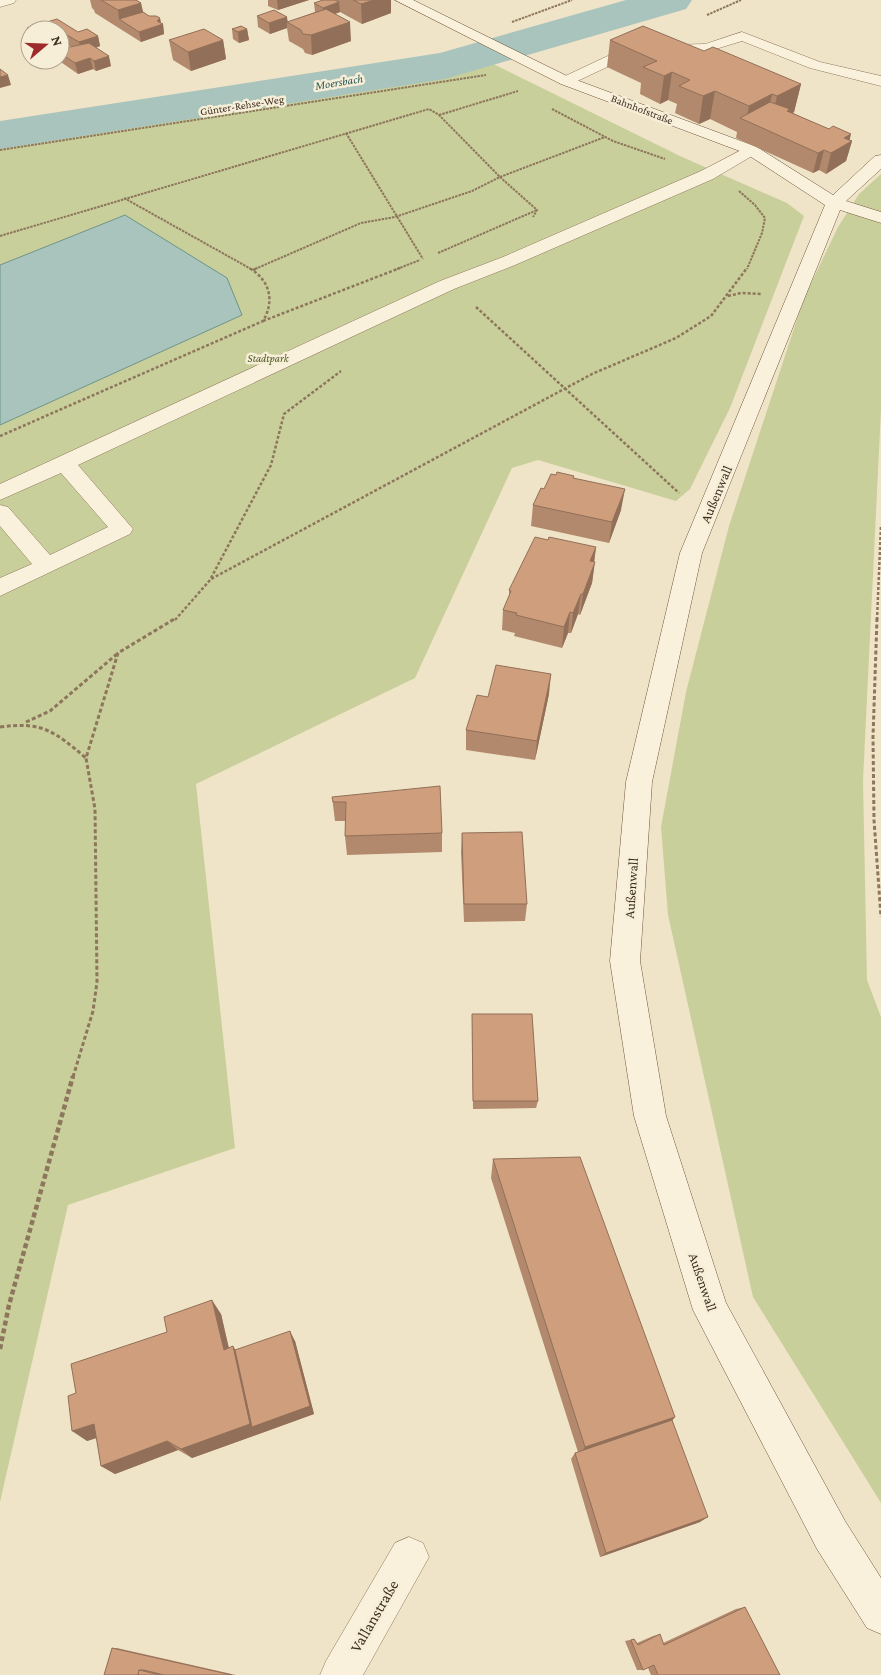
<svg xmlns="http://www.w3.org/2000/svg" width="881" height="1675" font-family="'Crimson Pro',serif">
	<rect width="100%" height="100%" fill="#f0e4c8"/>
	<g fill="#c9cf9b">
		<path d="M461,48L680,156L787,203L804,216L730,408L690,489L676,501L538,460L512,468L415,678L196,784L235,1148L68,1205L0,1502V125L286,85L391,66Z"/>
		<path d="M881,174V410L863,781L867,980L881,1017V1503L753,1297L668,915L661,827L686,692L729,526L804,298L838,227L859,194Z"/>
	</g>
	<path fill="#a9c4bc" stroke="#6f938a" d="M125,215L227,278L242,315L0,425V265Z"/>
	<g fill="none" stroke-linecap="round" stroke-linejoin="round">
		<path fill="#a9c4bc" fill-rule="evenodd" d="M626,0H692L686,9L445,79L0,149V121L440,53Z"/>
		<g stroke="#8d765c" stroke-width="1">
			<g id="lane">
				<path d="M0,0H16L14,3L0,7Z"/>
				<path d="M742,32L820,62L881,76V86L810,68L742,41L706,52L637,53L571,84H561L558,81L561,78L629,46L705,44Z"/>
				<path d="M751,145L757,147L759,150L757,153L713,179L515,265L454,289L78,465L133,529L130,534L0,596V578L32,564L0,526V505L8,507L50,555L108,527L61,473L0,500V484L440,281L503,257L701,171Z"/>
			</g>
		</g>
		<g stroke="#8d765c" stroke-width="1">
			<path id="street" d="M409,1537L423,1543L429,1557L363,1675H320L326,1661L395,1543Z"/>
		</g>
		<g stroke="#6f573f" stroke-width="1">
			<path id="secondary" d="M395,0H413L571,78L757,147L833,195L875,156L881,155V169L846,201L881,212V223L840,210L702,553L652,782L640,961L666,1116L726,1303L845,1521L881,1578V1634L867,1628L817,1549L693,1310L634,1116L610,961L626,782L680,553L825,205L745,153L561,84Z"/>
		</g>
		<g stroke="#8d765c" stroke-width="2" stroke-dasharray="2.5 1" stroke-linecap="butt">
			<path d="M707,15L741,0"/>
			<path d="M512,22L572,0"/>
			<path d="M552,109L613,141L665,159"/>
			<path d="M439,115L518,91"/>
			<path d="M346,133L423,259"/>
			<path d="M0,150L486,75"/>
			<path d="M739,191L755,205L765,218L762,233L747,269"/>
			<path d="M124,198L251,269"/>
			<path d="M0,236L429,109L439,115L500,177L605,137"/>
			<path d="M438,253L537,210"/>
			<path d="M255,269L361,223L395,217L472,191L500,177L537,210L533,217"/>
			<path d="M397,269L420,260"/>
		</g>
		<g stroke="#8d765c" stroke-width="2.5" stroke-dasharray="3 2" stroke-linecap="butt">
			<path d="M253,270L258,268"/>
			<path d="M728,296L741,293L762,294"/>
			<path d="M476,307L679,493"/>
			<path d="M263,321L400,268"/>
			<path d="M0,436L263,321C275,301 270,280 249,268"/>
			<path d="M211,578L271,465L284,414L341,371"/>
			<path d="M175,620L211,579L592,374L676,338L711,316L747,268"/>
			<path d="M877,620L881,525"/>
		</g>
		<g stroke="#8d765c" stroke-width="3" stroke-dasharray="4 2.5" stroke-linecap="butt">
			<path d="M877,618L873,737L874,820L881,917"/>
			<path d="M26,722L50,711L117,654"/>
			<path d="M0,727C43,721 55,732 86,758"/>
			<path d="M73,1077L93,1011L97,982L95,809L86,758L118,653L176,618"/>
		</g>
		<path stroke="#8d765c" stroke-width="4.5" stroke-dasharray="5 3" stroke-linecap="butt" d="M0,1349L9,1305L73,1076"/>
		<use href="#lane" fill="#faf1dc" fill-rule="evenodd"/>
		<use href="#street" fill="#faf1dc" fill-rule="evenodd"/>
		<use href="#secondary" fill="#faf1dc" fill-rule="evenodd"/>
	</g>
	<g fill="#b2896c">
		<path d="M90,0H136L141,3L143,12L149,16L160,18L161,23L163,24L164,34L141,42L95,13L94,10L92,8Z"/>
		<path d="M268,0H309L278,10L268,6Z"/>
		<path d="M323,0H391V13L362,24L340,12L335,14L351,41L312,55L305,53L303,49L289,41L287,28L270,34L258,27L257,16L287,17L288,22L315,12L314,3Z"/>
		<path d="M27,28L78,32L98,36L100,46L96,48L111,66L96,71L93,69L78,74L58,60H60V49L72,47L30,30V39Z"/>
		<path d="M232,29H247L249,40L239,43L233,39Z"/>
		<path d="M169,40H223L226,59L191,71L173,60Z"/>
		<path d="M610,40L704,51L801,84L794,112L793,113L852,141L846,161L826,174L819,170L813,173L736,138L737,132L710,119L699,124L675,113L677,104L668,100L660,104L640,94L641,83L607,67Z"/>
		<path d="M574,478L621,510L609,543L531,526L533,505L544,489Z"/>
		<path d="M548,540L596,547L592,583L580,615L578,614L571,633H568L562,648L514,636L515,633L502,630L503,610L509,597V590Z"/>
		<path d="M549,694L535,760L466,750V730L488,697Z"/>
		<path d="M332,797L442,833V852L347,855L345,836V821H335Z"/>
		<path d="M462,833L527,904L525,921L464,922L461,852Z"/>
		<path d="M472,1014L538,1101L536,1108L473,1109Z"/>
		<path d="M493,1159L675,1417L672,1420L700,1522L600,1557L571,1459L575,1453L578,1452L491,1178Z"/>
		<path d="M221,1314L229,1348L233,1346L235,1350L295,1341L314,1414L192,1458L178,1450L115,1474L101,1466L97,1438L87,1441L76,1393Z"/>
		<path d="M745,1607L780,1675H651L648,1668L643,1670H637L625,1641L634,1639L637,1643L653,1636L660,1634L663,1643L736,1609Z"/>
		<path d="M112,1648H117L236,1675H104Z"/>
	</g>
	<g fill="#916f58">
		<path d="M277,0H309L278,10Z"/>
		<path d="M374,0H391V13L362,24L361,4Z"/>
		<path d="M339,2L340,12L324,18L323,8Z"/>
		<path d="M141,3L145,22L119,19L118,10Z"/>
		<path d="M287,17V28L270,34L269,23Z"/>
		<path d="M160,18L161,25L163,24L164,34L141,42L139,32L157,21Z"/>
		<path d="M350,22L351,41L312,55L311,35Z"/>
		<path d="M247,29L249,40L239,43L238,32Z"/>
		<path d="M67,35L70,45L60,48V37Z"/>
		<path d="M98,36L100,46L81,53L79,42Z"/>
		<path d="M223,40L226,59L191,71L188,52Z"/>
		<path d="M109,56L111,66L96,71L94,61Z"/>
		<path d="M90,58L93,69L78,74L75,63Z"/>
		<path d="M672,72L668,100L660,104L664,76Z"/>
		<path d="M8,75L11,85L0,88V77Z"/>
		<path d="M801,84L794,112L771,124L777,96Z"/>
		<path d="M715,91L710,119L699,124L703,96Z"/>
		<path d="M772,94L766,122L746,120L749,106Z"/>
		<path d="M851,134L849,143L852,141L846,161L826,174L831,153L844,138Z"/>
		<path d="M824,150L819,170L813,173L818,153Z"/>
		<path d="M625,489L621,510L609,543L612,522Z"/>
		<path d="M596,547L593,568L590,561Z"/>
		<path d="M595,562L592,583L580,615L583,594Z"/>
		<path d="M581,594L578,614L571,633L573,613Z"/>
		<path d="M570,612L568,633L562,648L564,627Z"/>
		<path d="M551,674L549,694L535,760L537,741Z"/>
		<path d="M212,1300L221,1314L232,1363L224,1350Z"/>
		<path d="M290,1331L295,1341L314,1414L192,1458L181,1449L233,1346L241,1359Z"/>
		<path d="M675,1417L666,1428L579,1456L585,1447Z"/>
		<path d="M94,1424L108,1434L87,1441L72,1431Z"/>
		<path d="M167,1441L178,1450L115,1474L101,1466Z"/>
		<path d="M708,1517L700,1522L600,1557L606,1553Z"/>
	</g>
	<g fill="#cf9f7d" stroke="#916f58">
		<path d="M101,0H136L141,3L118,10Z"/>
		<path d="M323,0H335L339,2L323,8L314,3Z"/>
		<path d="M353,0H374L361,4Z"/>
		<path d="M326,9L350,22L311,35L303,34L301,30L287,22Z"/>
		<path d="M274,10L287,17L269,23L257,16Z"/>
		<path d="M143,12L149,16H156L160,18L157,21L163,24L139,32L119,19Z"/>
		<path d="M57,19L78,32L87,29L98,36L79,42L67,35L60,37V30H30L27,28Z"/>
		<path d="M241,26L247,29L238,32L232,29Z"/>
		<path d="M643,26L704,51L713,47L801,84L777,96L772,94L749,106L715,91L703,96L679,86L690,80L672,72L664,76L643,67L657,61L610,40Z"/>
		<path d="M204,29L223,40L188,52L169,40Z"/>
		<path d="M89,43L109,56L94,61L90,58L75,63L60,53V49Z"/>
		<path d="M0,69L8,75L0,77Z"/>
		<path d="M770,102L790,109L787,111L829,129L833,126L851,134L844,138L852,141L831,153L824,150L818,153L740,118Z"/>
		<path d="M557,472L574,476L573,478L625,489L612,522L533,505L541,488L544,489L551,474L556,475Z"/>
		<path d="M535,537L548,540L549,537L596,547L590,561L595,562L583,594H581L573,613L570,612L564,627L516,615L517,613L503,610L511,591L509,590Z"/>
		<path d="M496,665L551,674L537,741L466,730L477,695L488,697Z"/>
		<path d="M440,786L442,833L345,836L346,802H333L332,797Z"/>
		<path d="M522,832L527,904H464L462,833Z"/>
		<path d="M472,1014H532L538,1101H473Z"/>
		<path d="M580,1157L675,1417L585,1447L493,1159Z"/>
		<path d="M212,1300L224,1350L233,1346L250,1424L181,1449L167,1441L101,1466L94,1424L72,1431L68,1396L76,1393L71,1364L167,1332L164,1317Z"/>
		<path d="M290,1331L310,1406L252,1427L235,1350Z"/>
		<path d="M672,1420L708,1517L606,1553L575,1453Z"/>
		<path d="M745,1607L780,1675H658L654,1665L643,1670L631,1640L634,1639L638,1645L660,1634L664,1645Z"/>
		<path d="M112,1648L232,1675H164L144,1670H139L138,1675H104Z"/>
		<path d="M139,1670L160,1675H138Z"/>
	</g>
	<g text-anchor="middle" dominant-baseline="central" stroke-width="5" stroke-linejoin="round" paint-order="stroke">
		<g font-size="11" fill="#3d2e20" stroke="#f7eed8">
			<text transform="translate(242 105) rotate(-9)">Günter-Rehse-Weg</text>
			<text transform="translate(642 109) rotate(21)">Bahnhofstraße</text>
		</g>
		<g font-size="11" font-style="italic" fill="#4d5a26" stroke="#f7eed8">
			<text x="268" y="358">Stadtpark</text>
		</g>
		<g font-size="12" font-style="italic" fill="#2f5d5a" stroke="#f7eed8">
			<text transform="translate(339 82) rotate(-9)">Moersbach</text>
		</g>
		<g font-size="14" fill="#3d2e20" stroke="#f7eed8">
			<text transform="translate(716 494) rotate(-67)">Außenwall</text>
			<text transform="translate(631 888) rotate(-86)">Außenwall</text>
			<text transform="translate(703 1282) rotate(71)">Außenwall</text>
		</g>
		<g font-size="16" fill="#3d2e20" stroke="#f7eed8">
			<text transform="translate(374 1616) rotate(-60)">Vallanstraße</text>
		</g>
	</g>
	<g transform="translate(45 45) rotate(71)"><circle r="24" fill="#f7eed8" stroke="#ada18e"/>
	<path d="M0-4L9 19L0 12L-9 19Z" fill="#9e2a2b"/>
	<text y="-8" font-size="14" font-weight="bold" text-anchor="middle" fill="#3d2e20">N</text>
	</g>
</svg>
